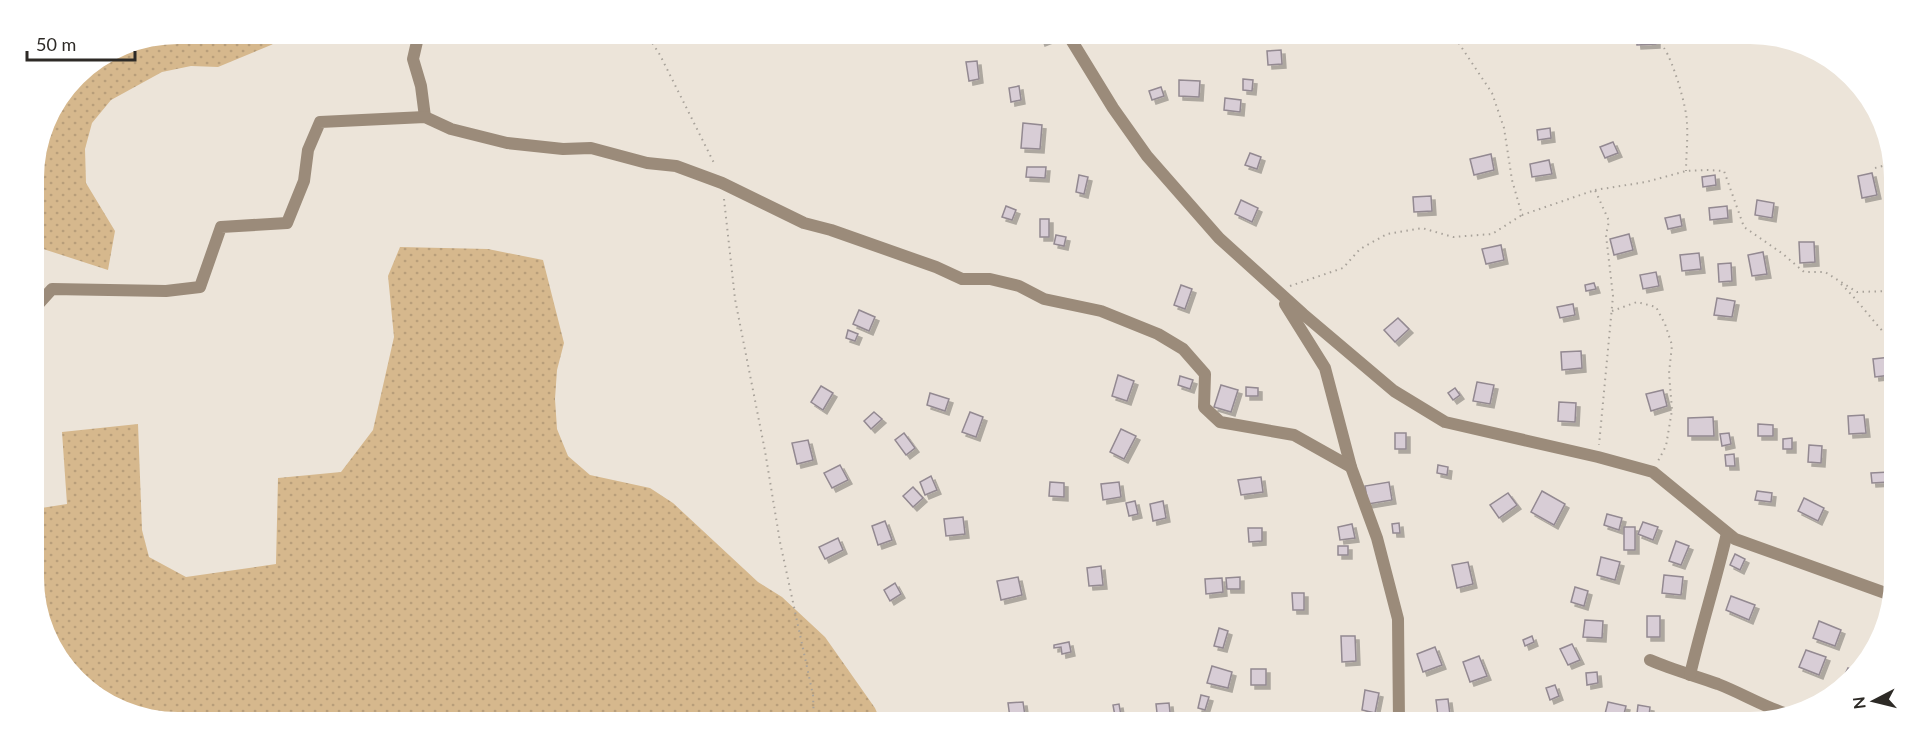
<svg xmlns="http://www.w3.org/2000/svg" width="1928" height="755" font-family="Lato,sans-serif">
	<defs>
		<pattern id="grass-dots" width="8" height="8" patternUnits="userSpaceOnUse" patternTransform="scale(1.5)"><rect width="8" height="8" fill="#d6b88d"/><path d="M2 2h.1M6 6h.1" fill="none" stroke="#b89e7a" stroke-width="1.8" stroke-linecap="round"/></pattern>
		<filter id="shadow"><feDropShadow dx="4" dy="4" stdDeviation="0" flood-color="#0004"/></filter>
	</defs>
	<rect width="100%" height="100%" fill="#ece4d9"/>
	<g fill="url(#grass-dots)">
		<path d="M177,33H291L271,45L218,67L191,66L162,72L111,100L92,123L85,149L86,183L115,231L108,270L34,246L33,167L48,113L82,69L122,44Z"/>
		<path d="M400,247L488,249L543,260L564,343L557,370L555,399L557,429L568,456L590,475L650,488L673,503L758,582L782,597L825,637L875,708L881,722H177L130,714L69,673L36,606L35,509L67,504L62,432L138,424L142,530L149,557L186,577L276,564L278,478L341,472L373,430L394,337L388,276Z"/>
	</g>
	<g fill="#d8cdd6" stroke="#938991" stroke-width="1.5" filter="url(#shadow)">
		<path d="M1038,33H1055L1056,36L1041,42Z"/>
		<path d="M1636,33H1656V44L1637,45Z"/>
		<path d="M1281,50L1282,64L1268,65L1267,51Z"/>
		<path d="M977,61L979,79L969,81L966,62Z"/>
		<path d="M1243,79L1253,80L1252,91L1243,90Z"/>
		<path d="M1179,80L1200,81L1199,97L1179,96Z"/>
		<path d="M1019,86L1021,100L1011,102L1009,88Z"/>
		<path d="M1161,87L1164,96L1152,100L1149,91Z"/>
		<path d="M1225,98L1241,100L1240,112L1224,110Z"/>
		<path d="M1023,123L1042,125L1040,149L1021,148Z"/>
		<path d="M1550,128L1551,138L1538,140L1537,130Z"/>
		<path d="M1613,142L1618,153L1605,158L1600,147Z"/>
		<path d="M1250,153L1261,157L1257,169L1245,165Z"/>
		<path d="M1491,154L1494,170L1474,175L1470,159Z"/>
		<path d="M1549,160L1552,174L1532,177L1530,164Z"/>
		<path d="M1027,167H1046L1045,178L1026,177Z"/>
		<path d="M1872,173L1877,195L1862,198L1858,176Z"/>
		<path d="M1079,175L1088,177L1084,194L1076,192Z"/>
		<path d="M1715,175L1716,185L1703,187L1702,177Z"/>
		<path d="M1431,196L1432,211L1414,212L1413,197Z"/>
		<path d="M1241,200L1258,208L1252,222L1235,214Z"/>
		<path d="M1757,200L1774,203L1772,218L1755,215Z"/>
		<path d="M1006,206L1016,210L1012,220L1002,217Z"/>
		<path d="M1727,206L1728,218L1710,220L1709,208Z"/>
		<path d="M1680,215L1682,226L1668,229L1665,218Z"/>
		<rect x="1040" y="219" width="9" height="18"/>
		<path d="M1629,234L1633,250L1614,255L1610,239Z"/>
		<path d="M1056,235L1066,237L1064,246L1054,244Z"/>
		<path d="M1799,242H1814L1815,262L1800,263Z"/>
		<path d="M1501,245L1504,260L1486,264L1482,249Z"/>
		<path d="M1763,252L1767,274L1752,276L1748,255Z"/>
		<path d="M1699,253L1701,269L1682,271L1680,255Z"/>
		<path d="M1731,263L1732,281L1719,282L1718,264Z"/>
		<path d="M1656,272L1659,286L1643,289L1640,275Z"/>
		<path d="M1594,283L1596,289L1586,291L1585,285Z"/>
		<path d="M1181,285L1192,289L1185,309L1174,305Z"/>
		<path d="M1717,298L1735,301L1732,317L1714,315Z"/>
		<path d="M1573,304L1575,315L1560,318L1557,307Z"/>
		<path d="M859,310L875,317L869,331L853,324Z"/>
		<path d="M1398,318L1409,329L1395,342L1384,330Z"/>
		<path d="M848,330L858,334L855,341L846,338Z"/>
		<path d="M1581,351L1582,368L1562,370L1561,352Z"/>
		<path d="M1891,357V375L1875,377L1873,359Z"/>
		<path d="M1118,375L1134,381L1127,401L1112,396Z"/>
		<path d="M1180,376L1193,380L1190,389L1178,385Z"/>
		<path d="M1477,382L1494,385L1490,404L1473,401Z"/>
		<path d="M1221,385L1238,390L1231,412L1214,407Z"/>
		<path d="M821,386L833,393L823,410L811,402Z"/>
		<path d="M1246,387L1258,388V396H1246Z"/>
		<path d="M1455,388L1460,395L1453,400L1448,393Z"/>
		<path d="M1663,390L1667,406L1651,411L1646,394Z"/>
		<path d="M930,393L949,399L945,411L927,405Z"/>
		<path d="M1559,402L1576,403L1575,422L1558,421Z"/>
		<path d="M874,412L882,419L871,429L864,421Z"/>
		<path d="M970,412L983,417L976,437L962,432Z"/>
		<path d="M1864,415L1866,433L1849,434L1848,416Z"/>
		<path d="M1713,417L1714,436H1688V418Z"/>
		<path d="M1758,424L1773,425V436H1758Z"/>
		<path d="M1121,429L1136,436L1124,459L1110,452Z"/>
		<path d="M904,433L915,448L906,455L895,440Z"/>
		<rect x="1395" y="433" width="11" height="16"/>
		<path d="M1729,433L1731,444L1722,446L1720,434Z"/>
		<path d="M1792,438V449H1783V439Z"/>
		<path d="M808,440L813,460L797,464L792,443Z"/>
		<path d="M1809,445L1822,446L1821,463L1808,462Z"/>
		<path d="M1734,454L1735,466H1726L1725,455Z"/>
		<path d="M840,465L848,480L832,488L824,473Z"/>
		<path d="M1438,465L1448,467L1447,475L1437,473Z"/>
		<path d="M1889,472V482L1872,483L1871,473Z"/>
		<path d="M931,476L937,490L925,495L920,482Z"/>
		<path d="M1261,477L1263,492L1241,495L1238,480Z"/>
		<path d="M1050,482L1064,483V497L1049,496Z"/>
		<path d="M1119,482L1121,497L1103,500L1101,484Z"/>
		<path d="M1389,482L1392,500L1368,504L1365,486Z"/>
		<path d="M913,487L923,498L913,507L903,496Z"/>
		<path d="M1542,491L1565,504L1554,525L1531,512Z"/>
		<path d="M1757,491L1772,493L1771,502L1755,500Z"/>
		<path d="M1508,493L1517,505L1499,518L1490,505Z"/>
		<path d="M1804,498L1824,508L1818,521L1798,511Z"/>
		<path d="M1135,501L1138,514L1129,516L1126,503Z"/>
		<path d="M1163,501L1166,518L1153,521L1150,504Z"/>
		<path d="M1607,514L1622,518L1619,530L1604,525Z"/>
		<path d="M963,517L965,534L946,536L944,519Z"/>
		<path d="M885,521L892,540L878,545L872,526Z"/>
		<path d="M1643,522L1658,527L1653,540L1638,534Z"/>
		<path d="M1399,523L1400,533H1393L1392,524Z"/>
		<path d="M1352,524L1355,538L1340,540L1338,527Z"/>
		<rect x="1624" y="527" width="11" height="23"/>
		<path d="M1248,528H1262V541L1249,542Z"/>
		<path d="M838,538L843,550L825,559L819,547Z"/>
		<path d="M1676,541L1689,546L1681,565L1669,561Z"/>
		<rect x="1338" y="546" width="10" height="9"/>
		<path d="M1735,554L1745,559L1740,570L1730,565Z"/>
		<path d="M1601,557L1620,562L1615,580L1597,575Z"/>
		<path d="M1468,562L1473,584L1457,588L1452,565Z"/>
		<path d="M1101,566L1103,585L1089,586L1087,568Z"/>
		<path d="M1664,575L1683,577L1681,595L1662,593Z"/>
		<path d="M1018,577L1022,595L1001,600L997,581Z"/>
		<path d="M1240,577V589H1227L1226,578Z"/>
		<path d="M1222,578L1223,592L1206,594L1205,579Z"/>
		<path d="M895,583L901,594L890,601L884,590Z"/>
		<path d="M1575,587L1588,591L1584,606L1571,602Z"/>
		<path d="M1292,593H1304V610H1293Z"/>
		<path d="M1731,596L1755,605L1749,620L1726,610Z"/>
		<rect x="1647" y="616" width="13" height="21"/>
		<path d="M1585,620L1603,621L1602,638L1583,637Z"/>
		<path d="M1819,621L1841,630L1835,646L1813,638Z"/>
		<path d="M1219,628L1228,631L1223,648L1214,646Z"/>
		<path d="M1341,636H1355L1356,661L1342,662Z"/>
		<path d="M1532,636L1534,642L1525,646L1523,640Z"/>
		<path d="M1069,642L1071,652L1062,654L1061,647L1054,648V645Z"/>
		<path d="M1572,644L1580,660L1568,665L1560,649Z"/>
		<path d="M1435,647L1442,665L1423,672L1417,654Z"/>
		<path d="M1806,650L1826,657L1819,675L1799,667Z"/>
		<path d="M1479,656L1487,676L1470,682L1463,662Z"/>
		<path d="M1212,666L1232,672L1228,688L1207,683Z"/>
		<path d="M1848,668L1854,670L1842,688L1839,687Z"/>
		<rect x="1251" y="669" width="15" height="16"/>
		<path d="M1597,672L1598,683L1587,685L1586,673Z"/>
		<path d="M1555,685L1559,696L1550,700L1546,688Z"/>
		<path d="M1365,690L1379,693L1375,713L1362,710Z"/>
		<path d="M1201,695L1209,697L1205,710L1198,708Z"/>
		<path d="M1448,699L1450,715L1438,716L1436,700Z"/>
		<path d="M1023,702L1025,716L1010,718L1008,703Z"/>
		<path d="M1608,702L1626,706L1622,722H1603Z"/>
		<path d="M1169,703L1171,722H1158L1156,704Z"/>
		<path d="M1119,704L1122,722H1116L1113,705Z"/>
		<path d="M1638,705L1650,707L1649,716L1637,714Z"/>
		<path d="M1338,714L1350,717L1349,722H1336Z"/>
		<path d="M1506,715L1507,722H1487V716Z"/>
	</g>
	<g fill="none" stroke-linecap="round" stroke-linejoin="round">
		<g stroke="#a8a29a" stroke-width="2" stroke-dasharray="1.5 4.5" stroke-linecap="butt">
			<path d="M646,33L660,55L715,165"/>
			<path d="M1452,33L1492,93L1504,128L1512,180L1522,215L1595,190L1609,221L1606,235L1613,296L1599,445"/>
			<path d="M1664,48C1673,61 1687,107 1687,124C1688,140 1686,156 1686,171"/>
			<path d="M1875,168L1894,163"/>
			<path d="M1595,190L1646,182L1686,171L1708,170L1724,171L1744,227L1783,254L1804,272H1825L1857,292L1888,291L1892,287"/>
			<path d="M724,199L735,299L765,451L780,542L813,695L814,722"/>
			<path d="M1841,284C1859,301 1873,322 1891,340"/>
			<path d="M1290,286L1343,268L1360,249L1387,234L1422,228L1453,237L1492,234L1522,215"/>
			<path d="M1612,311L1637,302L1656,307L1665,324L1672,345L1669,373L1672,410L1666,446L1658,461"/>
			<path d="M1756,722L1757,715"/>
		</g>
		<g stroke="#9b8b7a" stroke-width="12">
			<path d="M419,33L413,59L421,86L425,117"/>
			<path d="M1067,33L1113,108L1147,156L1219,238L1303,314L1394,391L1445,422L1598,457L1653,472L1735,539L1888,594"/>
			<path d="M1285,304L1325,368L1351,467L1377,538L1398,619L1399,722"/>
			<path d="M34,309L52,289L166,291L200,287L221,227L287,223L304,181L308,150L320,122L425,117L451,129L507,143L563,149L591,148L647,163L676,166L722,183L804,223L831,230L936,267L962,279H990L1019,286L1044,299L1101,311L1158,334L1183,349L1205,374L1204,407L1220,422L1294,435L1351,467"/>
			<path d="M1650,660C1673,670 1696,676 1718,684C1741,693 1761,705 1784,713"/>
			<path d="M1690,675C1701,627 1716,581 1727,533"/>
		</g>
	</g>
	<path d="M0 0H1928V755H0ZM178 44H1750A134 134 0 0 1 1884 178V578A134 134 0 0 1 1750 712H178A134 134 0 0 1 44 578V178A134 134 0 0 1 178 44Z" fill="#fff" fill-rule="evenodd"/>
	<g transform="translate(1874 701) rotate(263)" stroke="#ffffff" stroke-width="4.5" paint-order="stroke">
	<path d="M0-4.5L10 22L0 15L-10 22Z" fill="#2d2a26"/>
	<text y="-9" font-size="16" font-weight="bold" text-anchor="middle" fill="#2d2a26">N</text>
	</g>
	<path d="M27 51v9h108v-9" fill="none" stroke="#2d2a26" stroke-width="3"/>
	<text x="36" y="51" font-size="18" fill="#2d2a26" stroke="#ffffff" stroke-width="4.5" paint-order="stroke">50 m</text>
</svg>
